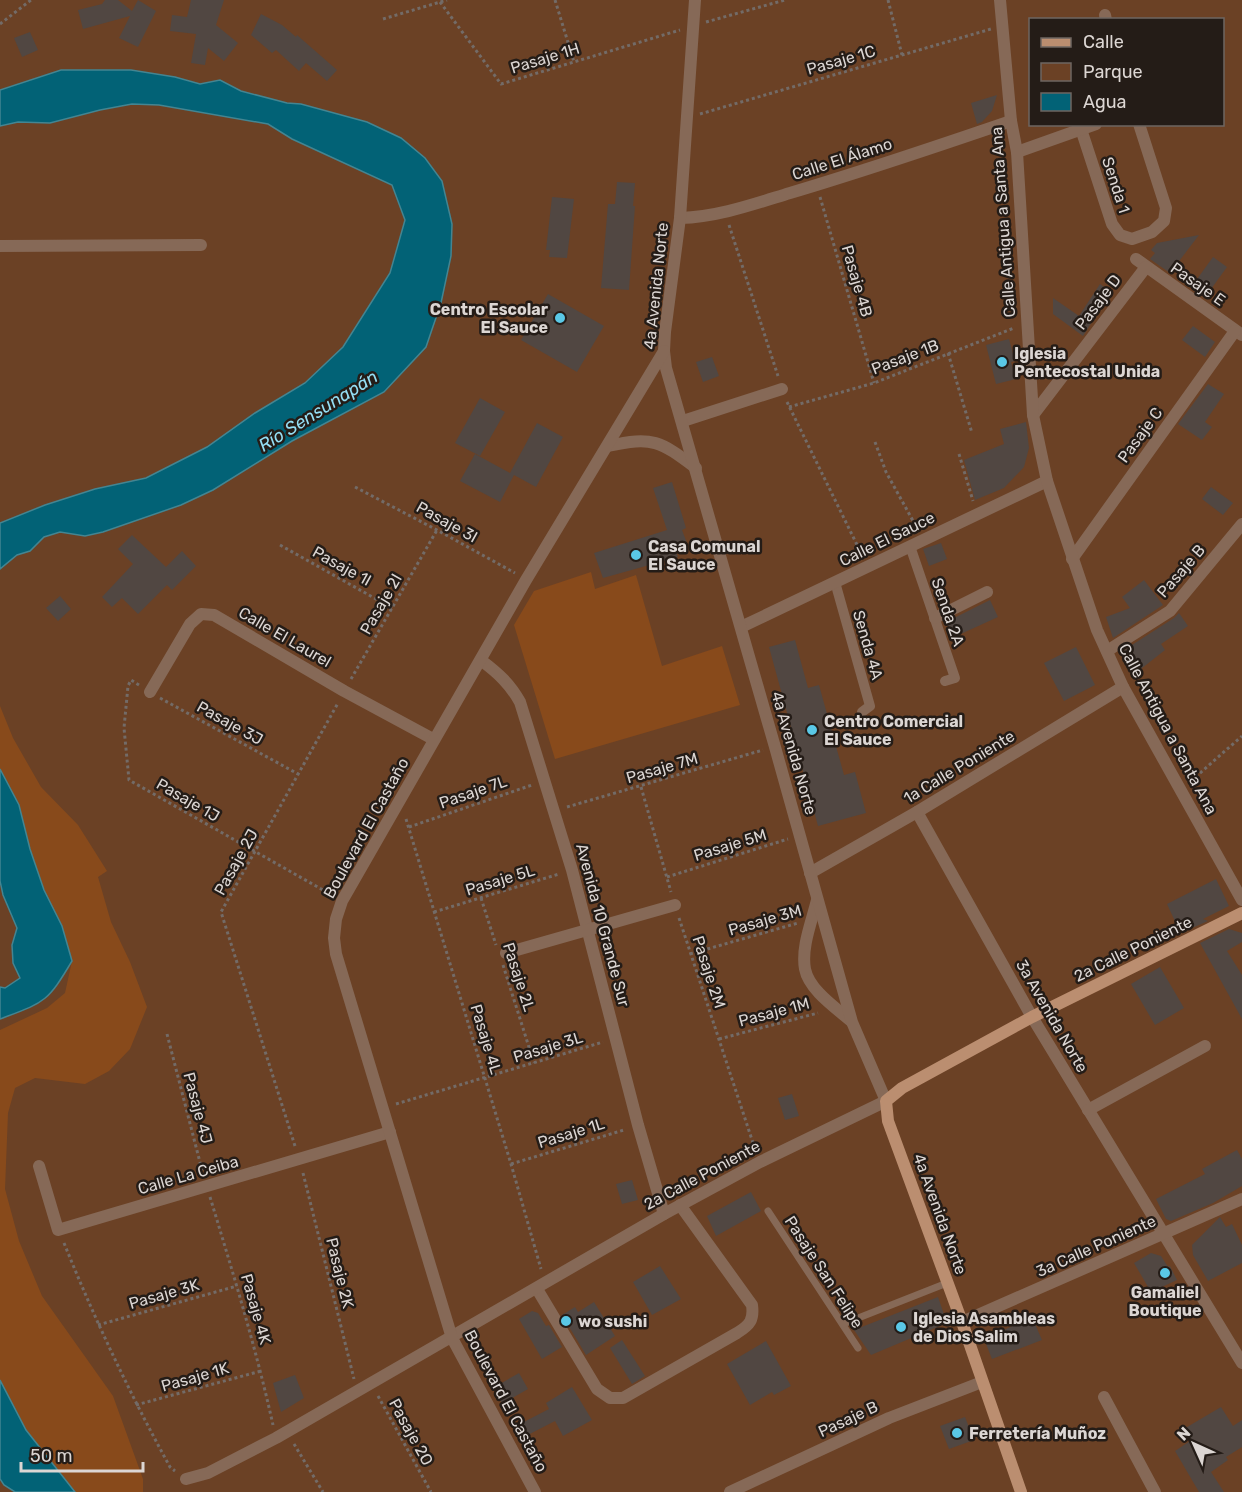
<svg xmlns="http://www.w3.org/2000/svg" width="1242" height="1492" font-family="Rubik,sans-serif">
	<rect width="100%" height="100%" fill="#2e2620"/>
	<path fill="#6b4125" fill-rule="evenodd" d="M0,0H1242V1492H0ZM1030,20H1222V124H1030Z"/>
	<g fill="#884a1b">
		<path d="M591,572L595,589L636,575L662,666L722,646L740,705L555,759L514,625L534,591Z"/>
		<path d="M0,706L13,738L41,787L78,825L107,871L98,877L111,922L130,962L147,1007L130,1049L109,1071L85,1084L35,1078L15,1088L8,1113L5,1189L19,1241L42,1296L113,1396L143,1479V1492H75L28,1434L0,1381V1030L47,1008L65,993L72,961L62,926L44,890L30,849L19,805L0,769Z"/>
	</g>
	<g fill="#026276" stroke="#438592" stroke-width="1.5">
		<path d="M61,70H131L175,77L200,84L220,80L241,91L287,103L301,104L367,122L401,138L425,158L442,181L452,224L451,256L441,303L426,347L384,392L292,441L213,490L181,505L103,532L85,536L60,532L44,537L30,551L17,555L0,569V523L45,505L95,489L146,478L207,447L255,413L305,383L343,347L390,273L405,220L392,185L292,139L268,124L159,105L132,104L100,110L50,123L18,122L0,126V90Z"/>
		<path d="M0,769L19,805L30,849L44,890L62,926L72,961C47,1003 45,1002 0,1019V987L5,988L20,978L13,963L12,945L17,928L3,895L0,881Z"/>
		<path d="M0,1380L26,1430L75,1492H15L4,1485L0,1479Z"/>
	</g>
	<g fill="#514742">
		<path d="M105,0H118L132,11L138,0L156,11L138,47L119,38L130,16L83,29L78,10L102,4Z"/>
		<path d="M191,0H224L216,25L238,43L224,61L208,48L205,65L191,63L196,34L170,31L172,15L187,17Z"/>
		<path d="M261,14L282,25L296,37L297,35L337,70L327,81L306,63L299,71L276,50L272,53L251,35Z"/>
		<path d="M30,32L38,50L22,57L14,38Z"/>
		<path d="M997,95L992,111L982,122L977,124L971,103Z"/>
		<path d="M617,182L635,183L633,206H635L629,290L601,288L608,204H615Z"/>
		<path d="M552,197L574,199L567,258L549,257L550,250H546Z"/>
		<path d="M1199,235L1170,273L1150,259L1155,253L1151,250L1157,243Z"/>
		<path d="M1213,257L1227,267L1206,296L1192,286Z"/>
		<path d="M1100,284L1111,292L1083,336L1053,314V298L1079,316Z"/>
		<path d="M548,294L604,326L577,372L521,340Z"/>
		<path d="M1193,326L1215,342L1205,357L1182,340Z"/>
		<path d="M1009,339L1015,361L1011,362L1016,379L996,384L986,345Z"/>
		<path d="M712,357L719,376L703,382L696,362Z"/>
		<path d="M1208,384L1224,394L1205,422L1212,427L1202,440L1178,424Z"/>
		<path d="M480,398L505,412L480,456L455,443Z"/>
		<path d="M1026,422L1029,448L1024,467L1004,488L975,500L964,460L1004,444L1000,429Z"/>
		<path d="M537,423L563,437L536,487L514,475L500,502L460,481L475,454L510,473Z"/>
		<path d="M672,482L686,528L682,530L687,543L674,547L678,557L603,578L594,553L667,530L653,488Z"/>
		<path d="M1211,487L1233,503L1223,515L1202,499Z"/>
		<path d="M132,535L166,567L182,551L196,566L172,590L167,585L138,614L122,598L112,607L102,597L133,564L118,549Z"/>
		<path d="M941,543L947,559L929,566L923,549Z"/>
		<path d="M1144,580L1163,605L1113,638L1106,617L1130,608L1122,597Z"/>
		<path d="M60,596L71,609L58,621L46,608Z"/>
		<path d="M990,600L998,617L952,638L946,622Z"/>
		<path d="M1179,613L1188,626L1161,644L1165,650L1132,676L1121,652L1174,618Z"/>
		<path d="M795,640L808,688L819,685L844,775L855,772L866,813L818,826L769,647Z"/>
		<path d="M1076,647L1095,685L1064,701L1044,663Z"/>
		<path d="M1216,879L1229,906L1203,919L1208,921L1192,928L1190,925L1179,930L1167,904Z"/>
		<path d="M1229,929L1242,933V942L1227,951L1242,975V1019L1200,943Z"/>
		<path d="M1160,967L1184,1008L1155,1025L1131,984Z"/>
		<path d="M792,1094L799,1116L785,1120L778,1098Z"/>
		<path d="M1237,1150L1242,1159V1186L1213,1203L1171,1221L1166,1219L1156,1199L1205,1174L1202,1169Z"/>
		<path d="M632,1180L638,1200L622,1204L616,1184Z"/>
		<path d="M751,1192L761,1211L716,1236L707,1216Z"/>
		<path d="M1220,1217L1226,1227L1232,1224L1242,1245V1263L1208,1281L1193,1255L1192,1245Z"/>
		<path d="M1151,1253L1161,1256L1168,1267L1170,1266L1177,1280L1151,1292L1134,1263Z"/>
		<path d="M660,1266L681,1299L652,1315L633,1282Z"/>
		<path d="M938,1297L947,1323L871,1355L854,1330Z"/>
		<path d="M594,1302L615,1336L586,1355L562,1315L575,1307L578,1312Z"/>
		<path d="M532,1311L538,1313L546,1326L549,1325L562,1347L542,1359L519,1319Z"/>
		<path d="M1032,1317L1042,1340L992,1359L984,1339Z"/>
		<path d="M622,1340L645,1376L632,1384L610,1348Z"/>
		<path d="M766,1341L791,1386L774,1395L772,1392L750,1405L727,1364Z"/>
		<path d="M519,1373L528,1389L502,1404L493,1388Z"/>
		<path d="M295,1375L304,1398L281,1412L273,1383Z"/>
		<path d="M572,1387L592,1420L563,1436L555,1421L520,1439L514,1427L549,1409L546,1403Z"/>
		<path d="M1221,1407L1233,1426L1242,1420V1447L1226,1457L1228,1460L1211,1472L1224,1492H1199L1175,1451L1190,1441L1182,1430Z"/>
		<path d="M965,1417L974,1440L949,1449L940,1426Z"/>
	</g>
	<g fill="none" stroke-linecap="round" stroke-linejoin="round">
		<g stroke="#736b67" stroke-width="3" stroke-dasharray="3 3" stroke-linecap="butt">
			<path d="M555,0L574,62"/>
			<path d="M888,0L902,55"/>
			<path d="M440,2L501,84L680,30"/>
			<path d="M383,19L447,0"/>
			<path d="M706,22L785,0"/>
			<path d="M0,24L31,0"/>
			<path d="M700,114L991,29"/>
			<path d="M820,197L874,383"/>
			<path d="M729,225L778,376"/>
			<path d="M948,353L972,433"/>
			<path d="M787,402L862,555"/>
			<path d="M789,407L874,383L1014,328"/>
			<path d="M875,442L886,472L917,528"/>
			<path d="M959,454L973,501"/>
			<path d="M355,487L437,530L515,573"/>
			<path d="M280,545L392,608"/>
			<path d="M351,679L437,530"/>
			<path d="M139,685L131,680L128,686L124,728L129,780L330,894"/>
			<path d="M160,698L298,774"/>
			<path d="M1191,781L1242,736"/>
			<path d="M641,787L671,892"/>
			<path d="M567,807L763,750"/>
			<path d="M406,819L511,1164L541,1269"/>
			<path d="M409,827L532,785"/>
			<path d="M667,877L788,839"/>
			<path d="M481,898L496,945"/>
			<path d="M434,912L559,874"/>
			<path d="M679,918L755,1149"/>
			<path d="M690,954L798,923"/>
			<path d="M503,965L534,1063"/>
			<path d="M167,1034L203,1174"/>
			<path d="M719,1039L818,1013"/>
			<path d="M396,1104L603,1042"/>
			<path d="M295,1146L221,912L338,703"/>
			<path d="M511,1164L624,1130"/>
			<path d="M303,1173L354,1379"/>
			<path d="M210,1197C233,1273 256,1348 273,1425"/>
			<path d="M64,1243C95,1320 130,1394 170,1467L175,1471"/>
			<path d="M98,1325L237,1286"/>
			<path d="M378,1396L431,1492"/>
			<path d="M136,1405L261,1371"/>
			<path d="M294,1444L323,1492"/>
		</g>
		<g stroke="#866957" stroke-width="7">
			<path d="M768,1211L858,1348"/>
			<path d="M843,1324L947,1283"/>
		</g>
		<g stroke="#866957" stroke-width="10">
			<path d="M910,546L955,678L945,681"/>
			<path d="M835,582L870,706L862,712"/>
		</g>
		<g stroke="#866957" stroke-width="12">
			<path d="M1105,15L1106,20"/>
			<path d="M1081,129L1112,224L1120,235L1132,239L1152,232L1164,221L1166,208L1139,124"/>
			<path d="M1017,152L1096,124"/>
			<path d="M680,218C718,217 754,204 790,193C864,171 938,146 1011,121"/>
			<path d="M0,246L201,245"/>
			<path d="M1136,259L1242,335"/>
			<path d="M1033,415L1146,267"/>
			<path d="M683,421L782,389"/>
			<path d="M608,446C653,436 660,441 696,468"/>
			<path d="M1072,559L1235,331"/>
			<path d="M935,618L987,592"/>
			<path d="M741,627L1047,481"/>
			<path d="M1107,651L1170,611L1242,524"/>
			<path d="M482,661C498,673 510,684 520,702L572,870L638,1125L664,1214"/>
			<path d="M150,692L190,624L201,614L214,615L344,691L433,739"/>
			<path d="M917,812L1032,1017L1242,1363"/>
			<path d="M810,873L917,812L1123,687"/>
			<path d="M817,900C812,921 801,947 805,969C809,990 836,1008 851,1021"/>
			<path d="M506,953L675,905"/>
			<path d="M1088,1110L1205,1046"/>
			<path d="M39,1166L58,1230L390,1132"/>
			<path d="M537,1289L597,1389L610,1398H623L737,1333C750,1325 754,1320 752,1305L680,1205"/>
			<path d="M962,1322L1242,1199"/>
			<path d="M1104,1397L1155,1492"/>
			<path d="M186,1479L208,1473L276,1438L664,1214L760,1162L886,1101L852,1022L775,747L666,368L664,351L665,332L680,218L695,0"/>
			<path d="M535,1492L452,1338L336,954L334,938L336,919L342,901L526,580L664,351"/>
			<path d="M730,1492L889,1418L982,1382"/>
		</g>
		<path stroke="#866957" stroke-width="12" d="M1000,0L1011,121L1017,152L1033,415L1047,481L1097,630L1123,687L1242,900"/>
		<path stroke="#bb8e70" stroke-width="12" d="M1021,1492L962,1322L888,1121L886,1101L902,1088L1032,1017L1242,913"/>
	</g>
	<g fill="#5ac8e6" stroke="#241c17" stroke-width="2">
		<circle cx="560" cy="318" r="6"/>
		<circle cx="1002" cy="362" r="6"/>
		<circle cx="636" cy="555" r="6"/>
		<circle cx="812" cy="730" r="6"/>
		<circle cx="1165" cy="1273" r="6"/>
		<circle cx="566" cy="1321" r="6"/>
		<circle cx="901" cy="1327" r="6"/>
		<circle cx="957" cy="1433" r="6"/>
	</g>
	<g text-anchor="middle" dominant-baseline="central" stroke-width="5" stroke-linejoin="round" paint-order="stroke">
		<g font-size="16" fill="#dcd6d3" stroke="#241c17">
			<text transform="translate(545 58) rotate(-17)">Pasaje 1H</text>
			<text transform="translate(841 60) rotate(-16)">Pasaje 1C</text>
			<text transform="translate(842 159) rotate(-18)">Calle El Álamo</text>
			<text transform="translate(1116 185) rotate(72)">Senda 1</text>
			<text transform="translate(1003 222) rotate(-94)">Calle Antigua a Santa Ana</text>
			<text transform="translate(857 281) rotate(74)">Pasaje 4B</text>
			<text transform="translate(1198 284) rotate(35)">Pasaje E</text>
			<text transform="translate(656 286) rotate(-84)">4a Avenida Norte</text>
			<text transform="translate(1098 302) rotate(-53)">Pasaje D</text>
			<text transform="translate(905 357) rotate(-21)">Pasaje 1B</text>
			<text transform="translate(1140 435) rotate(-54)">Pasaje C</text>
			<text transform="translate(447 522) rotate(29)">Pasaje 3I</text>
			<text transform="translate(887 539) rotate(-26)">Calle El Sauce</text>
			<text transform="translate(342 566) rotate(29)">Pasaje 1I</text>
			<text transform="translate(1181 571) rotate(-49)">Pasaje B</text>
			<text transform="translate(381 604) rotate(-60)">Pasaje 2I</text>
			<text transform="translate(948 612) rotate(71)">Senda 2A</text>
			<text transform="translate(285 637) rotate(30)">Calle El Laurel</text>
			<text transform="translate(868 645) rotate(74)">Senda 4A</text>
			<text transform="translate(230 723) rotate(29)">Pasaje 3J</text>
			<text transform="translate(1168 729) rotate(62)">Calle Antigua a Santa Ana</text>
			<text transform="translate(794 753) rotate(74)">4a Avenida Norte</text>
			<text transform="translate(959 767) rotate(-31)">1a Calle Poniente</text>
			<text transform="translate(662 768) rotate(-16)">Pasaje 7M</text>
			<text transform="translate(473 792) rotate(-19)">Pasaje 7L</text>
			<text transform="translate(188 800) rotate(30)">Pasaje 1J</text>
			<text transform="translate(366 828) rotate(-61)">Boulevard El Castaño</text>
			<text transform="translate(730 845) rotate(-17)">Pasaje 5M</text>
			<text transform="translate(236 862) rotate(-61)">Pasaje 2J</text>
			<text transform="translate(500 880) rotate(-17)">Pasaje 5L</text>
			<text transform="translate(765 920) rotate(-16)">Pasaje 3M</text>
			<text transform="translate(603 925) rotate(75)">Avenida 10 Grande Sur</text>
			<text transform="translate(1133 949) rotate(-26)">2a Calle Poniente</text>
			<text transform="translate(709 972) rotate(72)">Pasaje 2M</text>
			<text transform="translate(519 977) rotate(72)">Pasaje 2L</text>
			<text transform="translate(774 1012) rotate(-15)">Pasaje 1M</text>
			<text transform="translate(1052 1016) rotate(60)">3a Avenida Norte</text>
			<text transform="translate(486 1039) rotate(73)">Pasaje 4L</text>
			<text transform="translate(548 1047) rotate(-17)">Pasaje 3L</text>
			<text transform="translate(198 1108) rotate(75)">Pasaje 4J</text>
			<text transform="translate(571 1133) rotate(-17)">Pasaje 1L</text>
			<text transform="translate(188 1175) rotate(-16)">Calle La Ceiba</text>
			<text transform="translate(702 1175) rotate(-28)">2a Calle Poniente</text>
			<text transform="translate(940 1214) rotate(70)">4a Avenida Norte</text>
			<text transform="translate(1096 1246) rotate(-24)">3a Calle Poniente</text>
			<text transform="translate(824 1272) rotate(57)">Pasaje San Felipe</text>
			<text transform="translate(340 1273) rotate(76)">Pasaje 2K</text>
			<text transform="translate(164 1294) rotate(-16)">Pasaje 3K</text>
			<text transform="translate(256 1309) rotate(74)">Pasaje 4K</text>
			<text transform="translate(195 1377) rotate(-16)">Pasaje 1K</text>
			<text transform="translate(506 1401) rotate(62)">Boulevard El Castaño</text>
			<text transform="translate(848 1419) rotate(-25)">Pasaje B</text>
			<text transform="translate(411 1432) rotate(61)">Pasaje 2O</text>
		</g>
		<g font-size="16" font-weight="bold" fill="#dcd6d3" stroke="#241c17" text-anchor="start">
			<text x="548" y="309" text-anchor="end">Centro Escolar<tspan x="548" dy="18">El Sauce</tspan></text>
			<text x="1014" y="353">Iglesia<tspan x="1014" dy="18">Pentecostal Unida</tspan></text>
			<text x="648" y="546">Casa Comunal<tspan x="648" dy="18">El Sauce</tspan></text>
			<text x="824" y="721">Centro Comercial<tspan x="824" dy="18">El Sauce</tspan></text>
			<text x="1165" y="1292" text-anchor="middle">Gamaliel<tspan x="1165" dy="18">Boutique</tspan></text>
			<text x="913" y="1318">Iglesia Asambleas<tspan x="913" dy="18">de Dios Salim</tspan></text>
			<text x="578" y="1321">wo sushi</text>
			<text x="969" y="1433">Ferretería Muñoz</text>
		</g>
		<g font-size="18" font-style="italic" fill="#94def4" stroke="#241c17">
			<text transform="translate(318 411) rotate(-32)">Río Sensunapán</text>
		</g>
	</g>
	<rect x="1029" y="18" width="195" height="108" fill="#241c17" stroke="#6e6662" stroke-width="1.5"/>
	<rect x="1041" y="38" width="30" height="9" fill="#bb8e70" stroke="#6e6662" stroke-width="1.5"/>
	<text x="1083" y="48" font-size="18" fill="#dcd6d3">Calle</text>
	<rect x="1041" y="63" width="30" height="18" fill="#6b4125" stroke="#6e6662" stroke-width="1.5"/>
	<text x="1083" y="78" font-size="18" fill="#dcd6d3">Parque</text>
	<rect x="1041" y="93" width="30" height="18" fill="#026276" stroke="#6e6662" stroke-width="1.5"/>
	<text x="1083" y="108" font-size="18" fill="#dcd6d3">Agua</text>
	<g transform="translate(1194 1444) rotate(315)" stroke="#241c17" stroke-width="4.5" paint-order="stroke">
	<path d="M0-4.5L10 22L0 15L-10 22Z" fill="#dcd6d3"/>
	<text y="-9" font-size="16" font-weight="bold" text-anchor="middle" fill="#dcd6d3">N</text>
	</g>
	<path d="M21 1462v9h122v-9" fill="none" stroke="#dcd6d3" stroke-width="3"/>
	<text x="30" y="1462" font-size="18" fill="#dcd6d3" stroke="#241c17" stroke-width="4.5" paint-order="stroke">50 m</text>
</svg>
